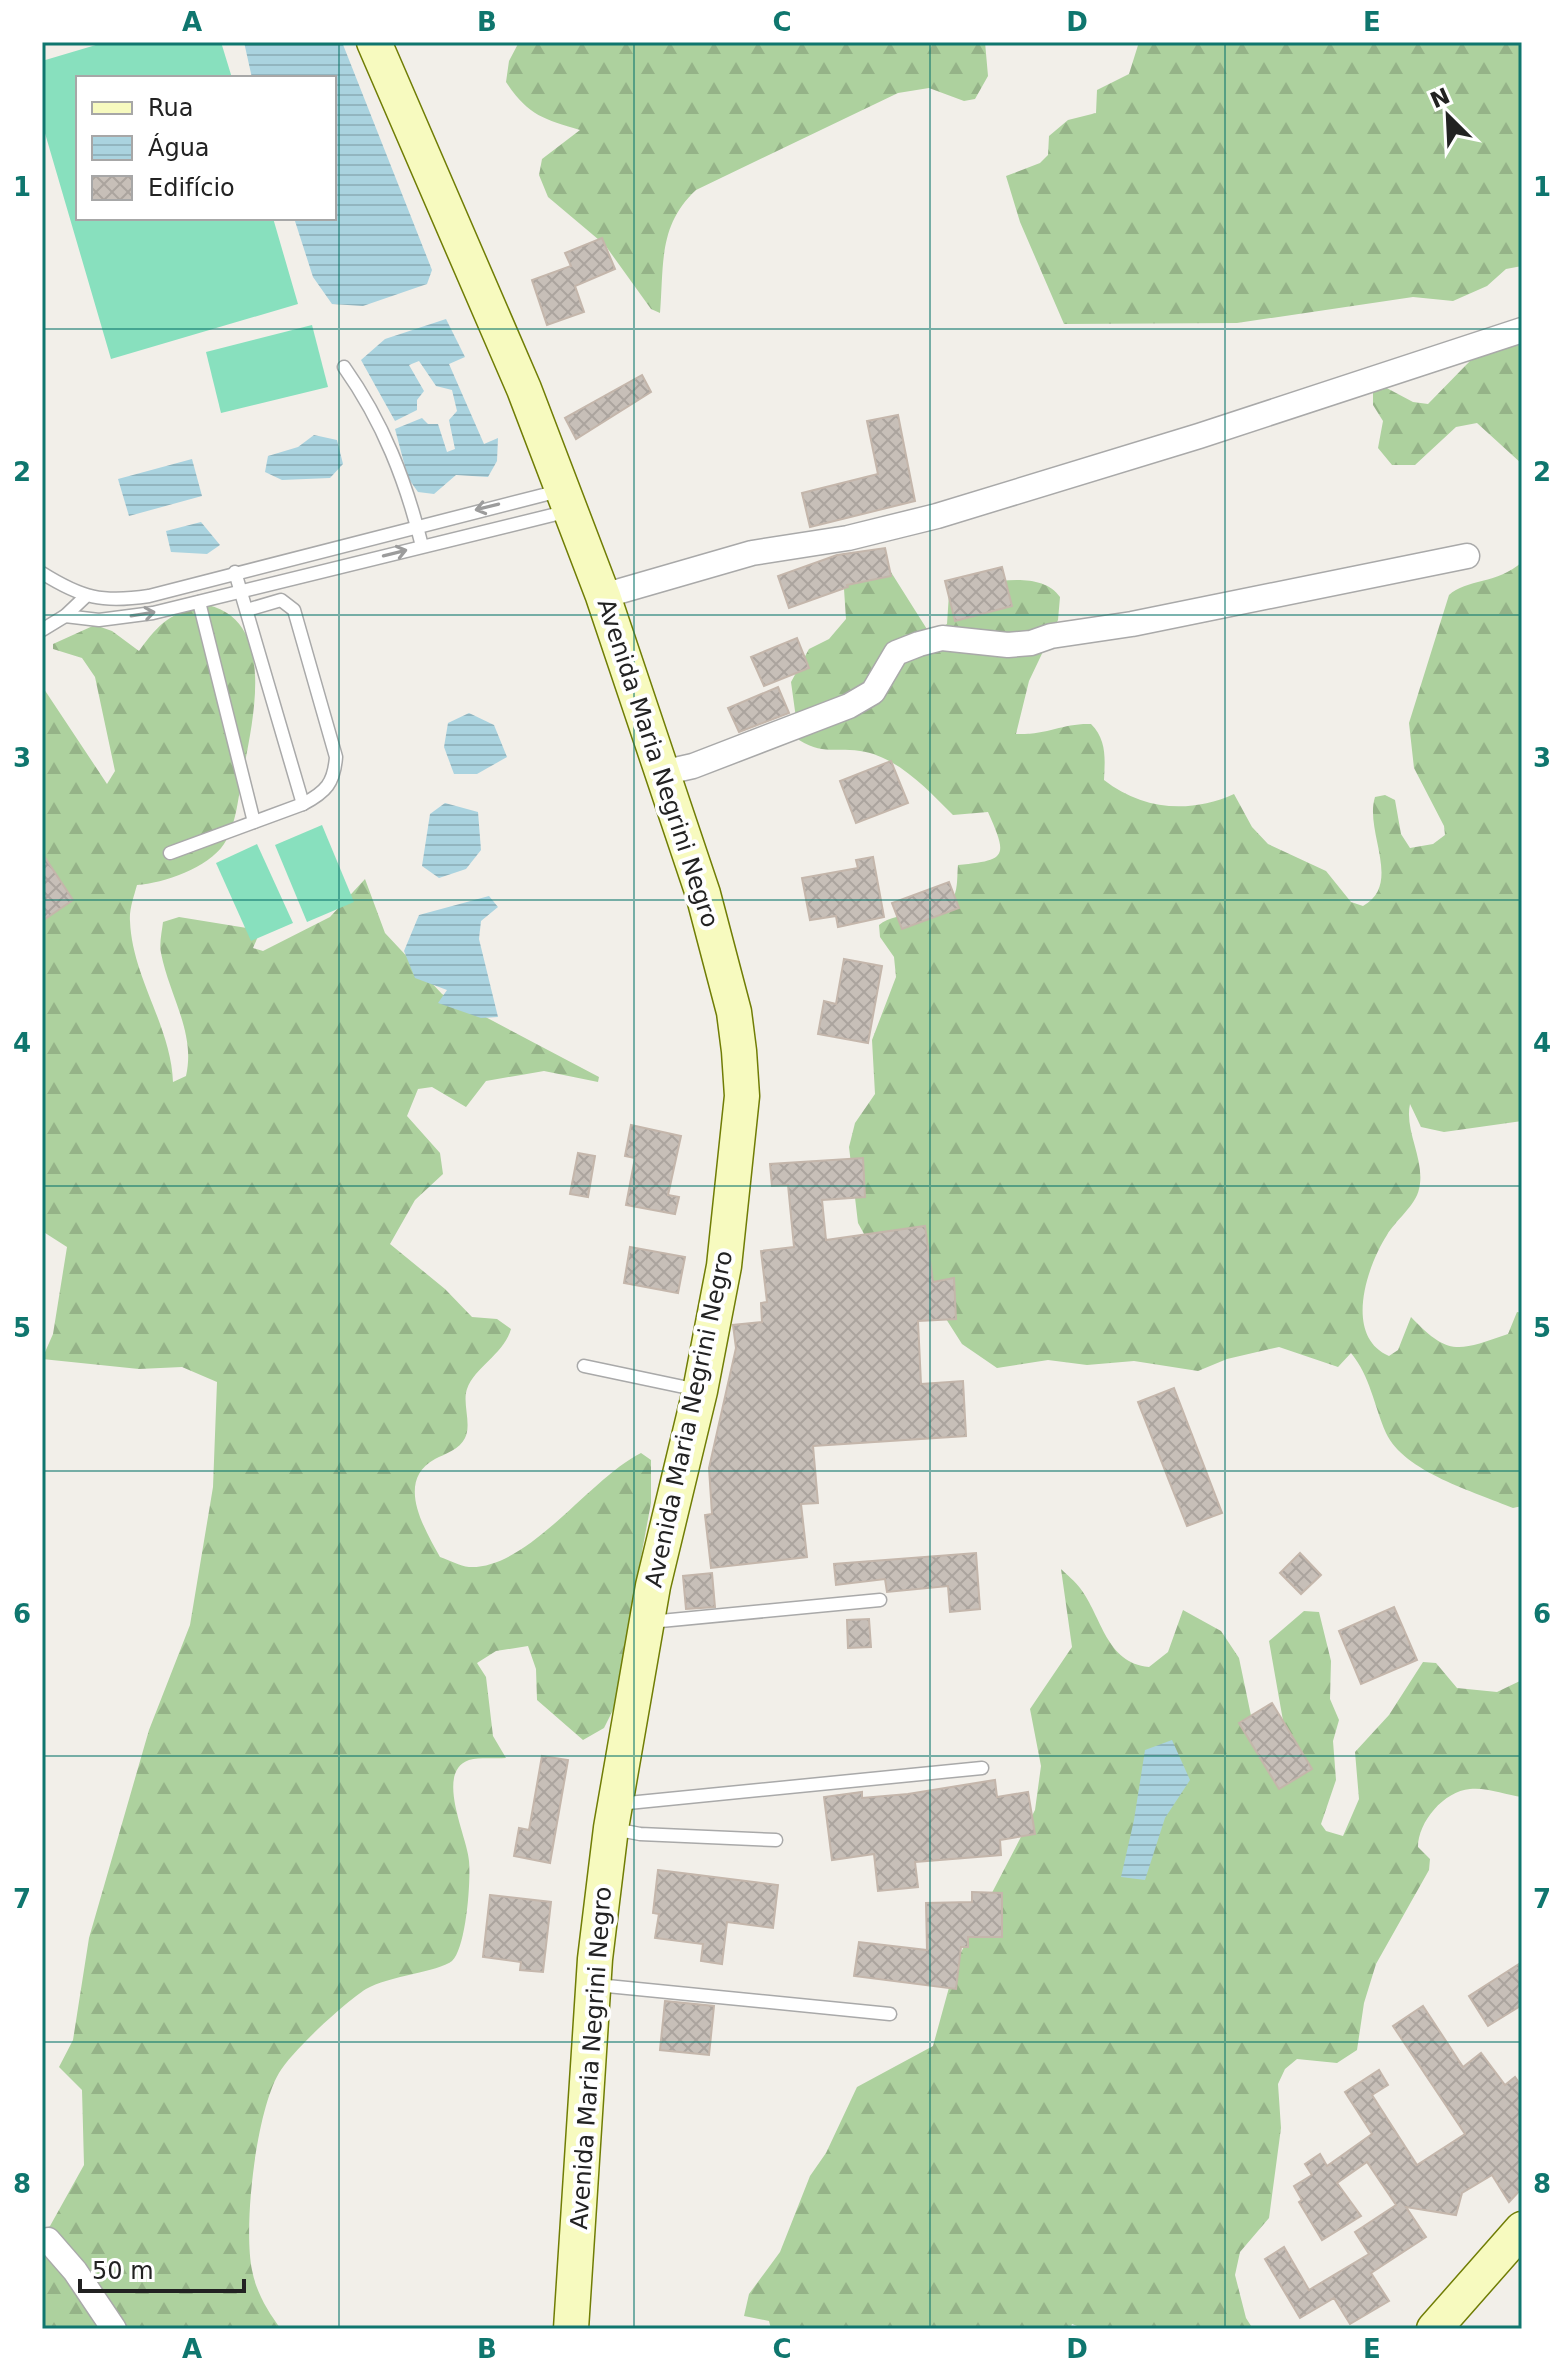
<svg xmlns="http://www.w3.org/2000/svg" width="1564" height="2371" font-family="'DejaVu Sans',sans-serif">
	<defs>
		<pattern id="forest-firs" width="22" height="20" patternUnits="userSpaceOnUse" patternTransform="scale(2)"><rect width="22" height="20" fill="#add19e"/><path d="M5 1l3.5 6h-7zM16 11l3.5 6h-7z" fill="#95b388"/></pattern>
		<pattern id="water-rules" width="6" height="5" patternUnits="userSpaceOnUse" patternTransform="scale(2)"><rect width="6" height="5" fill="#aad3df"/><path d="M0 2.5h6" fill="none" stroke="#92b5bf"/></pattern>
		<pattern id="building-cross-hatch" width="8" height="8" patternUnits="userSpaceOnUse" patternTransform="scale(2)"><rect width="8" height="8" fill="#c7bfb8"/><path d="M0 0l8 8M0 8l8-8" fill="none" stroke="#aba49e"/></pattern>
	</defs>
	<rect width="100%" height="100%" fill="#f2efe9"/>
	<g fill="url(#forest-firs)">
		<path d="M519,42H985L988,76L975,99L964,101L929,88L898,93L696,190C658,225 664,265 660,313L651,309L605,245L548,197L539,175L542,159L580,130C543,119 528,115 506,82L509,61Z"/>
		<path d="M1139,42H1522V266L1506,269L1487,286L1453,301L1413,297L1237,323L1064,324L1020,222L1006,176L1040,163L1048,155L1049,136L1068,120L1096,113L1097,90L1129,74Z"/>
		<path d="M1514,339L1522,341L1519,367L1522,373V464L1477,423L1456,427L1415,465H1392L1378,448L1383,421L1373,405V388L1381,385L1413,402L1428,404L1470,361Z"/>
		<path d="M1522,562V1121L1444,1132L1421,1127L1410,1104C1404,1131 1426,1161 1419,1189C1416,1205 1395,1221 1387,1235C1367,1266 1343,1336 1389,1356L1398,1350L1411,1317C1449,1357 1458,1351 1508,1334L1517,1312L1522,1313V1506L1513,1508C1475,1492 1404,1472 1386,1433C1374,1405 1370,1376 1351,1353L1338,1367L1279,1347L1227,1359L1198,1371L1134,1361L1087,1365L1048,1360L997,1368L962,1344L934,1300L879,1261L858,1223L849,1147L855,1123L875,1094L872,1040L896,977L894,957L880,937L879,925C898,909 944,917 954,896C958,888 957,874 958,865C1007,860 1008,857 988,812L953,815C928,790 897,756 860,751C834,747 823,755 799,740L791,682L809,649L829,639L846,619L844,589L851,569H889L930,634L947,624L949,594L955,587C986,584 1040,568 1060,597L1058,620L1029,681L1016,734C1048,735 1063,723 1091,724C1107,740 1105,759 1104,780C1142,810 1190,814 1234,794L1252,827L1268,844L1326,871L1351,902L1363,906C1403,884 1364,831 1375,797L1385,795L1395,800L1401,834L1410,848L1433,844L1445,835L1444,826L1414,768L1409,723L1449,595C1466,579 1498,584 1522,562Z"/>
		<path d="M208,605C278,622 252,723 243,773C238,796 237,824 224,844C208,868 164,883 137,885C134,896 129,910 130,921C132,977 171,1026 173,1082L186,1076C196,1033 169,995 161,953C159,944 162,931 163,922L179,917L253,929L259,934L253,948L263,951L330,917L365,879L385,933L442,994L599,1077L598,1082L544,1071L486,1081L466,1107L432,1087L418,1089L407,1116L440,1153L443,1174L415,1200L390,1244L445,1289L472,1317L497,1319L511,1329C504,1354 475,1367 467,1389C462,1403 472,1424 465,1438C460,1449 445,1454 435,1459C395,1481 424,1528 440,1557C449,1560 460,1566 469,1567C528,1570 590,1478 641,1453L651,1460V1503L630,1616L632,1672L604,1728L583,1740L537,1700L536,1669L528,1646L496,1651L477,1663L486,1677L493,1736L506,1758C495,1759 480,1757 469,1760C434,1772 468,1838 469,1861C471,1882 466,1948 452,1961C438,1972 388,1976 366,1989C344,2003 292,2051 279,2073C256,2112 243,2226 252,2270C256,2292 268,2312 281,2329H42V2231L50,2226L84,2165L82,2090L59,2067L73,2040L89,1938L149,1730L190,1625L213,1487L217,1382L182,1367L139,1369L42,1359L53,1334L67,1247L42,1231V686L107,784L115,771L95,677L82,658L53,649V644L95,625L112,631L139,651C160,622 171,612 208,605Z"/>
		<path d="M1061,1569C1067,1575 1075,1581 1080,1588C1102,1617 1106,1663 1149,1667L1168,1652L1183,1610L1221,1631L1239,1658L1254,1730L1285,1732L1269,1641L1304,1611L1319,1612L1331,1661L1330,1699L1339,1720L1333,1741L1336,1780L1321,1824L1326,1831L1343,1836L1359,1799L1355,1752L1389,1715L1423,1662L1436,1663L1457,1688L1497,1692L1522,1680V1797C1507,1795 1486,1787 1470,1789C1444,1791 1418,1822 1418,1847L1430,1859L1429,1870L1376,1964L1364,2003L1357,2050L1337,2063L1297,2059L1285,2069L1278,2084L1281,2128L1269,2218L1240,2252L1235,2275L1246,2318L1253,2329H1085L1072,2324L1070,2329H771L769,2321L744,2316L749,2294L780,2252L810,2176L826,2153L857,2087L933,2046L956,1962L1035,1810L1041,1766L1030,1709L1072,1647Z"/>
	</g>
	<g fill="#88e0be">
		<path d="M106,42H221L232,78H78V218H273L298,304L111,359L42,123V61Z"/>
		<path d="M312,325L328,387L221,413L206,352Z"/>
		<path d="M322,825L354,902L307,922L275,845Z"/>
		<path d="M257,844L293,923L251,941L216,863Z"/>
	</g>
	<g fill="url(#water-rules)">
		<path d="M244,42H342L432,270L427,284L363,306L332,304L313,277L294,218H334V78H252Z"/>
		<path d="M446,319L465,357L449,364L484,444L498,438L497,461L488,477L456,475L434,494L418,492L408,478L395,429L422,418L428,424H438L447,452L455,449L449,420L457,411L452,390L436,386L419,361L409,365L424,391L417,400V410L395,421L361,360L385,339Z"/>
		<path d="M314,435L337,440L343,464L330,478L282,480L265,472L268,456L298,447Z"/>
		<path d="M192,459L202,496L129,516L118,479Z"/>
		<path d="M201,522L220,545L207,554L171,552L166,531Z"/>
		<path d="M469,713L494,725L507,757L477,774H454L444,747L448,723Z"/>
		<path d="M445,803L478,812L481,850L466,869L439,878L422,866L430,814Z"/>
		<path d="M489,896L498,907L481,921L479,939L498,1017L481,1018L438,1003L447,990L415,978L404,951L419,915Z"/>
		<path d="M1172,1740L1190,1780L1165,1818L1145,1880L1121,1877L1134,1820L1145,1750Z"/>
	</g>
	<g fill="url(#building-cross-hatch)" stroke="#c4b6ab" stroke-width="2">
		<path d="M602,238L615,269L575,286L584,312L547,325L532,280L571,266L565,253Z"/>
		<path d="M642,375L651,392L576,439L565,418Z"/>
		<path d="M898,415L915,501L810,527L802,493L878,474L867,421Z"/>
		<path d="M885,548L891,576L847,585L848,587L789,608L778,576L837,555Z"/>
		<path d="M1002,567L1012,606L955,621L945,581Z"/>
		<path d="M797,638L809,668L764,686L751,657Z"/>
		<path d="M778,687L789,713L739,732L728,708Z"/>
		<path d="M891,761L908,803L856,823L840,781Z"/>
		<path d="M42,853L73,900L42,921Z"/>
		<path d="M873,857L884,917L838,927L836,916L810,920L802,878L858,868L856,860Z"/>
		<path d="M949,882L959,908L902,929L892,903Z"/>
		<path d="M844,959L882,966L868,1043L818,1034L824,1001L836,1004Z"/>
		<path d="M631,1125L681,1136L668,1195L679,1197L675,1214L626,1205L635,1158L625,1156Z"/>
		<path d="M578,1153L595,1156L588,1197L570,1194Z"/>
		<path d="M863,1158L865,1197L822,1200L826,1240L925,1226L933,1282L954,1278L956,1319L918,1321L921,1384L963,1381L966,1436L813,1446L818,1503L801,1504L807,1557L711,1568L705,1515L712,1514L709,1468L736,1348L733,1325L762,1322L761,1303L767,1302L761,1251L794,1247L788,1185L772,1186L770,1164Z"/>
		<path d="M630,1247L685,1257L678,1293L624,1283Z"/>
		<path d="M1174,1388L1222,1513L1187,1526L1138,1402Z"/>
		<path d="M976,1553L980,1609L950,1612L948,1586L887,1592L885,1579L836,1585L834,1564Z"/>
		<path d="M1300,1553L1321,1575L1301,1594L1280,1573Z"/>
		<path d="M712,1573L715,1607L686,1609L683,1576Z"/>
		<path d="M1394,1607L1417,1660L1361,1684L1339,1631Z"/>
		<path d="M869,1619L871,1647L848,1648L847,1620Z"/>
		<path d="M1272,1703L1312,1769L1279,1789L1239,1723Z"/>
		<path d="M542,1756L568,1760L550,1863L514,1856L519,1828L529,1830Z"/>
		<path d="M995,1780L997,1797L1028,1792L1035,1834L1000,1840L1001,1855L915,1862L918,1887L878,1891L874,1854L832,1860L824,1797L862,1792V1798L908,1794Z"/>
		<path d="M658,1870L778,1885L773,1928L727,1922L722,1964L701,1961L703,1944L655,1938L659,1914L653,1913Z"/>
		<path d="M972,1892L1002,1893V1937H968V1947H961L956,1989L854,1976L859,1942L927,1950L926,1903L972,1902Z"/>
		<path d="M490,1895L551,1902L543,1972L520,1970L521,1962L483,1957Z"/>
		<path d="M1522,1962V2005L1488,2026L1469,1996Z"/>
		<path d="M665,2001L714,2006L709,2055L660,2050Z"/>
		<path d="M1423,2006L1463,2067L1481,2053L1505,2085L1515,2077L1522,2087V2188L1509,2202L1492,2175L1462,2193L1456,2215L1406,2207L1426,2237L1371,2273L1389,2301L1350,2324L1334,2298L1300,2318L1265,2259L1284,2247L1309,2290L1369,2254L1355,2232L1396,2205L1367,2162L1337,2183L1361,2216L1322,2240L1299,2202L1302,2200L1294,2186L1312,2175L1305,2164L1320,2154L1327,2166L1372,2134L1345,2092L1379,2070L1388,2085L1372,2095L1417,2165L1465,2134L1393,2026Z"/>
	</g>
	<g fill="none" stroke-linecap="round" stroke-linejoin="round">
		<g stroke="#a9a9a9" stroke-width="15">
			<g id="lane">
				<path d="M344,367C383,422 406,481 422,546"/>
				<path d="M235,572L303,804"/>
				<path d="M42,573C82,598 102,603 149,596L559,491"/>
				<path d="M199,602L254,822"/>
				<path d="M65,616L99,620L153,613L569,511"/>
				<path d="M42,630L65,616L85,597"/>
				<path d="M170,853L303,804C326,792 334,783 336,757L294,610L281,600L247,610"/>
				<path d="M584,1366L698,1390"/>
				<path d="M650,1622L880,1600"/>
				<path d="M618,1804L982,1768"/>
				<path d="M614,1829L640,1834L776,1840"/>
				<path d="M597,1985L890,2014"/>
			</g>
		</g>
		<g stroke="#a9a9a9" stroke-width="27">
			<g id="street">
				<path d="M603,596L752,553L848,538L937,516L1199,436L1522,330"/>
				<path d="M662,773L693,766L849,706L873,692L896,653L919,644L942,638L1008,645L1031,643L1051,636L1132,624L1467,556"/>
				<path d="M42,2241L48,2240L75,2271L114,2329"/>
			</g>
		</g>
		<g stroke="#707d05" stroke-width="37">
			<g id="secondary">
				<path d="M374,42L524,389L603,596L703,894L734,1012L739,1051L742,1096L724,1266L700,1391L653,1586L611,1828L595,1959L571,2329"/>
				<path d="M1434,2329L1522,2229"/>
			</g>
		</g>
		<use href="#lane" stroke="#fff" stroke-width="12"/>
		<use href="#street" stroke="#fff" stroke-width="24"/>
		<use href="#secondary" stroke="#f7fabf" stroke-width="34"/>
	</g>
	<defs><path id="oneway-shaft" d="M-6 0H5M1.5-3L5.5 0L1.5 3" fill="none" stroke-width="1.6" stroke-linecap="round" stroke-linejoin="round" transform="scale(2)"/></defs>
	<g stroke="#9c9c9c">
		<use href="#oneway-shaft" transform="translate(487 507) rotate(166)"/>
		<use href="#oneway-shaft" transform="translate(395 553) rotate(-14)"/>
		<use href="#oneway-shaft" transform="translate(143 614) rotate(-9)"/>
	</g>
	<path fill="none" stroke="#0f766e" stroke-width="2" stroke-opacity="0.55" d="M339,42V2329M634,42V2329M930,42V2329M1225,42V2329M42,329H1522M42,615H1522M42,900H1522M42,1186H1522M42,1471H1522M42,1756H1522M42,2042H1522"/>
	<g text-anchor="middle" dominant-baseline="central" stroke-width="8" stroke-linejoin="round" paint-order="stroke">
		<g font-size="24" fill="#222" stroke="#fff">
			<text transform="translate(658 763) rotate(72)">Avenida Maria Negrini Negro</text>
			<text transform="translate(689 1419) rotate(-78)">Avenida Maria Negrini Negro</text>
			<text transform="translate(591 2058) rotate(-86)">Avenida Maria Negrini Negro</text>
		</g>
	</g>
	<rect width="1564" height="2371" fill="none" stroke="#ffffff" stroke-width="88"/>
	<rect x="76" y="76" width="260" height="144" fill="#ffffff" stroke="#a7a7a7" stroke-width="2"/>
	<rect x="92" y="102" width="40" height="12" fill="#f7fabf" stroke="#a7a7a7" stroke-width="2"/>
	<text x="148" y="116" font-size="24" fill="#222222">Rua</text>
	<rect x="92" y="136" width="40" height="24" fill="url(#water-rules)" stroke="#a7a7a7" stroke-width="2"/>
	<text x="148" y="156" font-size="24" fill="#222222">Água</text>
	<rect x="92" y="176" width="40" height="24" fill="url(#building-cross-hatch)" stroke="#a7a7a7" stroke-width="2"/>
	<text x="148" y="196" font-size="24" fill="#222222">Edifício</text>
	<g transform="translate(1448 116) rotate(336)" stroke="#ffffff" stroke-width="6" paint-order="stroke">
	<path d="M0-6L14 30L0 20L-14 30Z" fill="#222222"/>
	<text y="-12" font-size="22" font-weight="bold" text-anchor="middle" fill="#222222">N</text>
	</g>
	<path d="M80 2279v12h164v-12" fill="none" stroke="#222222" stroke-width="4"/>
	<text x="92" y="2279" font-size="24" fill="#222222" stroke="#ffffff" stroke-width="6" paint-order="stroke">50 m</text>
	<rect x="44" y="44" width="1476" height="2283" fill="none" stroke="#0f766e" stroke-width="3"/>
	<g font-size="26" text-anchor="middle" font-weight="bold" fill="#0f766e">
		<text x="192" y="31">A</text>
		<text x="487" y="31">B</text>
		<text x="782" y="31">C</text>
		<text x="1077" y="31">D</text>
		<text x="1372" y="31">E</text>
		<text x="22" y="196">1</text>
		<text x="1542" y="196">1</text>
		<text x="22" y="481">2</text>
		<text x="1542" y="481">2</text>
		<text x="22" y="767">3</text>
		<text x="1542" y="767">3</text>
		<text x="22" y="1052">4</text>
		<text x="1542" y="1052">4</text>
		<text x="22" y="1337">5</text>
		<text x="1542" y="1337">5</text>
		<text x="22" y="1623">6</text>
		<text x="1542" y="1623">6</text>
		<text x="22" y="1908">7</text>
		<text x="1542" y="1908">7</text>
		<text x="22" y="2193">8</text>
		<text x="1542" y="2193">8</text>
		<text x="192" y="2358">A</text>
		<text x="487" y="2358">B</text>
		<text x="782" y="2358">C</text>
		<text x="1077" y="2358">D</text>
		<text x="1372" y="2358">E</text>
	</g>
</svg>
